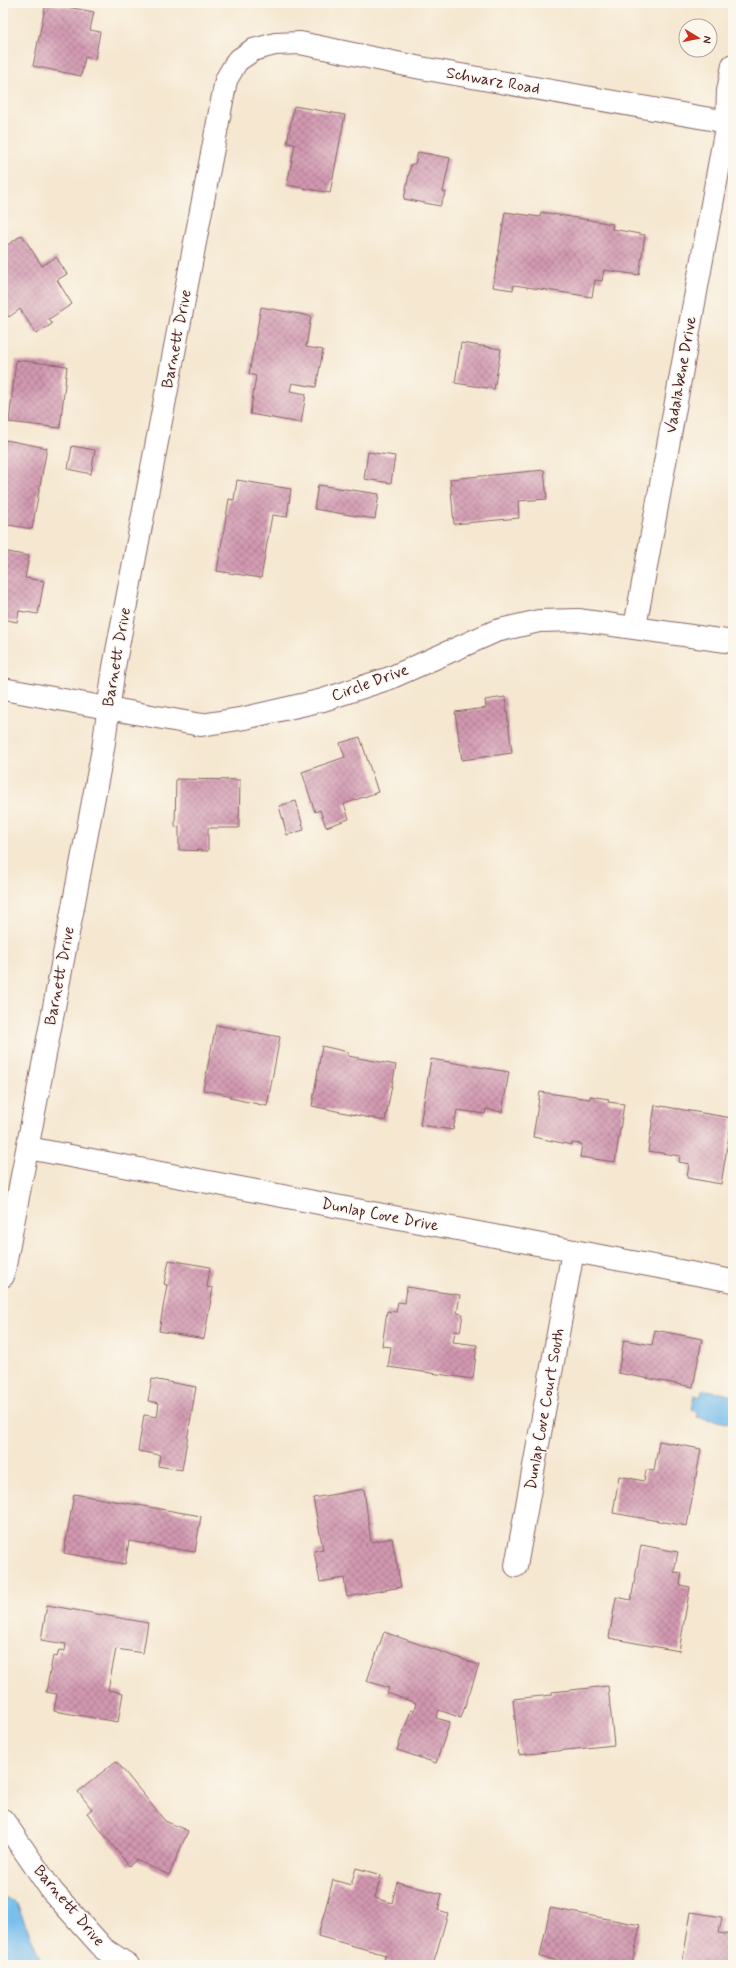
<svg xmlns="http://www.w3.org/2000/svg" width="736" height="1968" font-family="Mynerve,sans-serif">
	<defs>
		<pattern id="building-cross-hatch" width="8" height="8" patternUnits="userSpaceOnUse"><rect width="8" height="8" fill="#d299b1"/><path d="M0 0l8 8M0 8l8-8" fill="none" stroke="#ac7c90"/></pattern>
	</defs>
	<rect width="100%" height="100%" fill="#fbf7ec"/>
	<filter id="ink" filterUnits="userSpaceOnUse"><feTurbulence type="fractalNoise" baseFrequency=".025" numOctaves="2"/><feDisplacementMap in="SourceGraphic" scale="8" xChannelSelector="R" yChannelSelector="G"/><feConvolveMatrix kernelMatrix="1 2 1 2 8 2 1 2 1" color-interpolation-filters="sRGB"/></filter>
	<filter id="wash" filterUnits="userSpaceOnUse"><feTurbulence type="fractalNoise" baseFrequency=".012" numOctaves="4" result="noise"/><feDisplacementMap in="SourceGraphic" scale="16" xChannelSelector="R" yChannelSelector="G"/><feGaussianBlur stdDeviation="0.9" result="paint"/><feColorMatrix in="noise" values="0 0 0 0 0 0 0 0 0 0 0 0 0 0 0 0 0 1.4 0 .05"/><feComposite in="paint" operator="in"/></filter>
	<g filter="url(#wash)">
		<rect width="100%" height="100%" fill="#f5e7d0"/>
		<g fill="#75bded" stroke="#606e8c">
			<path d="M703,1389L733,1396V1424L697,1417L698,1412L692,1410L695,1395L700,1397Z"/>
			<path d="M3,1896L17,1904L43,1965H3Z"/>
		</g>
		<g id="blocks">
			<g fill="url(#building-cross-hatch)">
				<path d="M46,3L94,12L90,30L100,32L95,59L85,57L81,76L33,66Z"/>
				<path d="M294,106L345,115L330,193L287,185L295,144L287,143Z"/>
				<path d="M418,152L450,158L443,192H446L440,206L404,199L411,164H415Z"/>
				<path d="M505,212L540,217L541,212L613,224L612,229L645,235L639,275L604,270L602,281L595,280L592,297L514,285L513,290L493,287Z"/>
				<path d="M22,235L42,266L56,257L67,274L57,280L72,304L49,319L52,324L36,334L20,309L9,317L3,309V248Z"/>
				<path d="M261,307L311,316L306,347L323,350L316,387L292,383L290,391L306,394L301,423L250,414L256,376L249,374Z"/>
				<path d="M461,343L501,349L494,389L455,383Z"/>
				<path d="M16,360L67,366L60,428L9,422Z"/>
				<path d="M6,440L47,448L32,529L3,524V453Z"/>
				<path d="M72,446L95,450L91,474L68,469Z"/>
				<path d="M368,452L395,456L391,483L364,479Z"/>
				<path d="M544,470L547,499L518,501L519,518L454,524L450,479Z"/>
				<path d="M237,480L291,489L287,517L272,515L261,578L217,571L229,499L234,500Z"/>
				<path d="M318,485L379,494L375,519L314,509Z"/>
				<path d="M3,551L29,556L25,578L44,581L38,614L19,611L17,622L3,619Z"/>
				<path d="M505,697L512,753L462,760L455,712L486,708L485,700Z"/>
				<path d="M360,737L378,792L344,804L349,819L326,827L320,810L315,812L302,772L345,757L340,743Z"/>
				<path d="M176,779L240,780L239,828H208V851L179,850V826L175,827Z"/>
				<path d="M296,801L304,830L287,835L279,806Z"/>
				<path d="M216,1025L280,1037L267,1106L230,1098V1096L228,1095L203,1090Z"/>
				<path d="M322,1046L348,1052V1056L396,1065L385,1121L312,1106Z"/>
				<path d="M431,1059L509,1072L502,1112L486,1109L485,1114L457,1110L453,1130L420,1125Z"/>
				<path d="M540,1092L590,1099V1096L609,1099L608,1102L624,1104L615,1162L580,1157L582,1144L572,1143V1145L533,1137Z"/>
				<path d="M655,1105L732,1118L721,1184L687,1178L689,1164L679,1162L680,1156L648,1151Z"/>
				<path d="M169,1260L210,1267L207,1287L213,1288L204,1339L159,1331L167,1285L164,1284Z"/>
				<path d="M407,1287L460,1295L457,1313L463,1314L460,1332L455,1331L453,1342L477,1345L473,1379L388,1367L391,1347L382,1346L387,1311L396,1312L398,1302L405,1303Z"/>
				<path d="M655,1330L702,1339L693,1387L618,1373L624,1340L652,1345Z"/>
				<path d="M152,1379L196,1387L182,1470L158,1466L160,1455L138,1451L144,1415L157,1417L159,1403L148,1401Z"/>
				<path d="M659,1441L701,1449L687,1526L613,1513L619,1476L644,1481L646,1470L654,1471Z"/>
				<path d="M364,1489L371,1542L392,1538L401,1587L347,1597L344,1578L320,1582L314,1551L323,1549L313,1498Z"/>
				<path d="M74,1494L201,1516L195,1552L129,1541L125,1564L64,1553Z"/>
				<path d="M641,1545L678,1552L674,1572L682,1573L680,1585L690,1587L679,1651L609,1638L616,1597L631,1600Z"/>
				<path d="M47,1605L148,1623L143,1653L116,1649L108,1690L123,1693L118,1722L54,1711L57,1694L46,1692L53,1656L57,1657L59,1650L65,1651L66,1644L41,1640Z"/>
				<path d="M384,1632L479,1665L461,1718L439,1710L436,1718L450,1722L436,1763L397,1750L411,1710L414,1711L416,1703L387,1693L389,1688L367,1681Z"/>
				<path d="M608,1686L614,1745L519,1755L513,1699L552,1695V1692Z"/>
				<path d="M116,1761L165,1821L188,1831L169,1875L136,1860L129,1866L87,1813L92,1809L78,1792Z"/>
				<path d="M356,1868L381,1875L375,1898L392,1903L397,1882L442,1894L438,1910L448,1913L433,1965H397L383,1961L386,1955L318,1936L333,1880L351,1885Z"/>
				<path d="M550,1908L640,1925L632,1965H581L540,1957Z"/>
				<path d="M691,1912L722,1917L719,1933L732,1935L733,1931V1965H682Z"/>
			</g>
		</g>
	</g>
	<g filter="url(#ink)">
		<use href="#blocks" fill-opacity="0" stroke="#866565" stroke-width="1"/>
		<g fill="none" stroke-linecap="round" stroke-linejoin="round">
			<g stroke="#866565" stroke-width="24">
				<g id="minor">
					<path d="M635,627L727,122L728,91L733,65"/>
					<path d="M3,689L201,725L245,718L323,700L390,678L496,631L539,621L578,620L733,642"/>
					<path d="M28,1148L733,1281"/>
					<path d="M3,1276L103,749L114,667L226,80L237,61L253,50L275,44L300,43L421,68L733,123"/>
					<path d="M516,1566L573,1251"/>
					<path d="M3,1820L52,1891L104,1949L128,1965"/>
				</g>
			</g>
			<use href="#minor" stroke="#fff" stroke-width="22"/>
		</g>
	</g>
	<g text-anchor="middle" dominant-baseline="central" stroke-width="3" stroke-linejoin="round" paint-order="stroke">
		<g font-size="16" fill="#4a1f2b" stroke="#fbf7ec">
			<text transform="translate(493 81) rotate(10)">Schwarz Road</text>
			<text transform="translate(177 339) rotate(-79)">Barnett Drive</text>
			<text transform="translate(681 375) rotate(-80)">Vadalabene Drive</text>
			<text transform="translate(117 657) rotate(-80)">Barnett Drive</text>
			<text transform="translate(370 683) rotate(-20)">Circle Drive</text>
			<text transform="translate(60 976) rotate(-79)">Barnett Drive</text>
			<text transform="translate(380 1215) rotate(11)">Dunlap Cove Drive</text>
			<text transform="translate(545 1409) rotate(-80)">Dunlap Cove Court South</text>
			<text transform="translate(69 1906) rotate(50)">Barnett Drive</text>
		</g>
	</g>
	<rect width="736" height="1968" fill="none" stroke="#fbf7ec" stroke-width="16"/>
	<g transform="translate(698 38) rotate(100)"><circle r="19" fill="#fbf7ec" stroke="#b4a19f"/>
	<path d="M0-3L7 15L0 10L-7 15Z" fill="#c8321e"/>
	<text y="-6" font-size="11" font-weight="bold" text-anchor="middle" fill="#4a1f2b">N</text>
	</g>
</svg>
